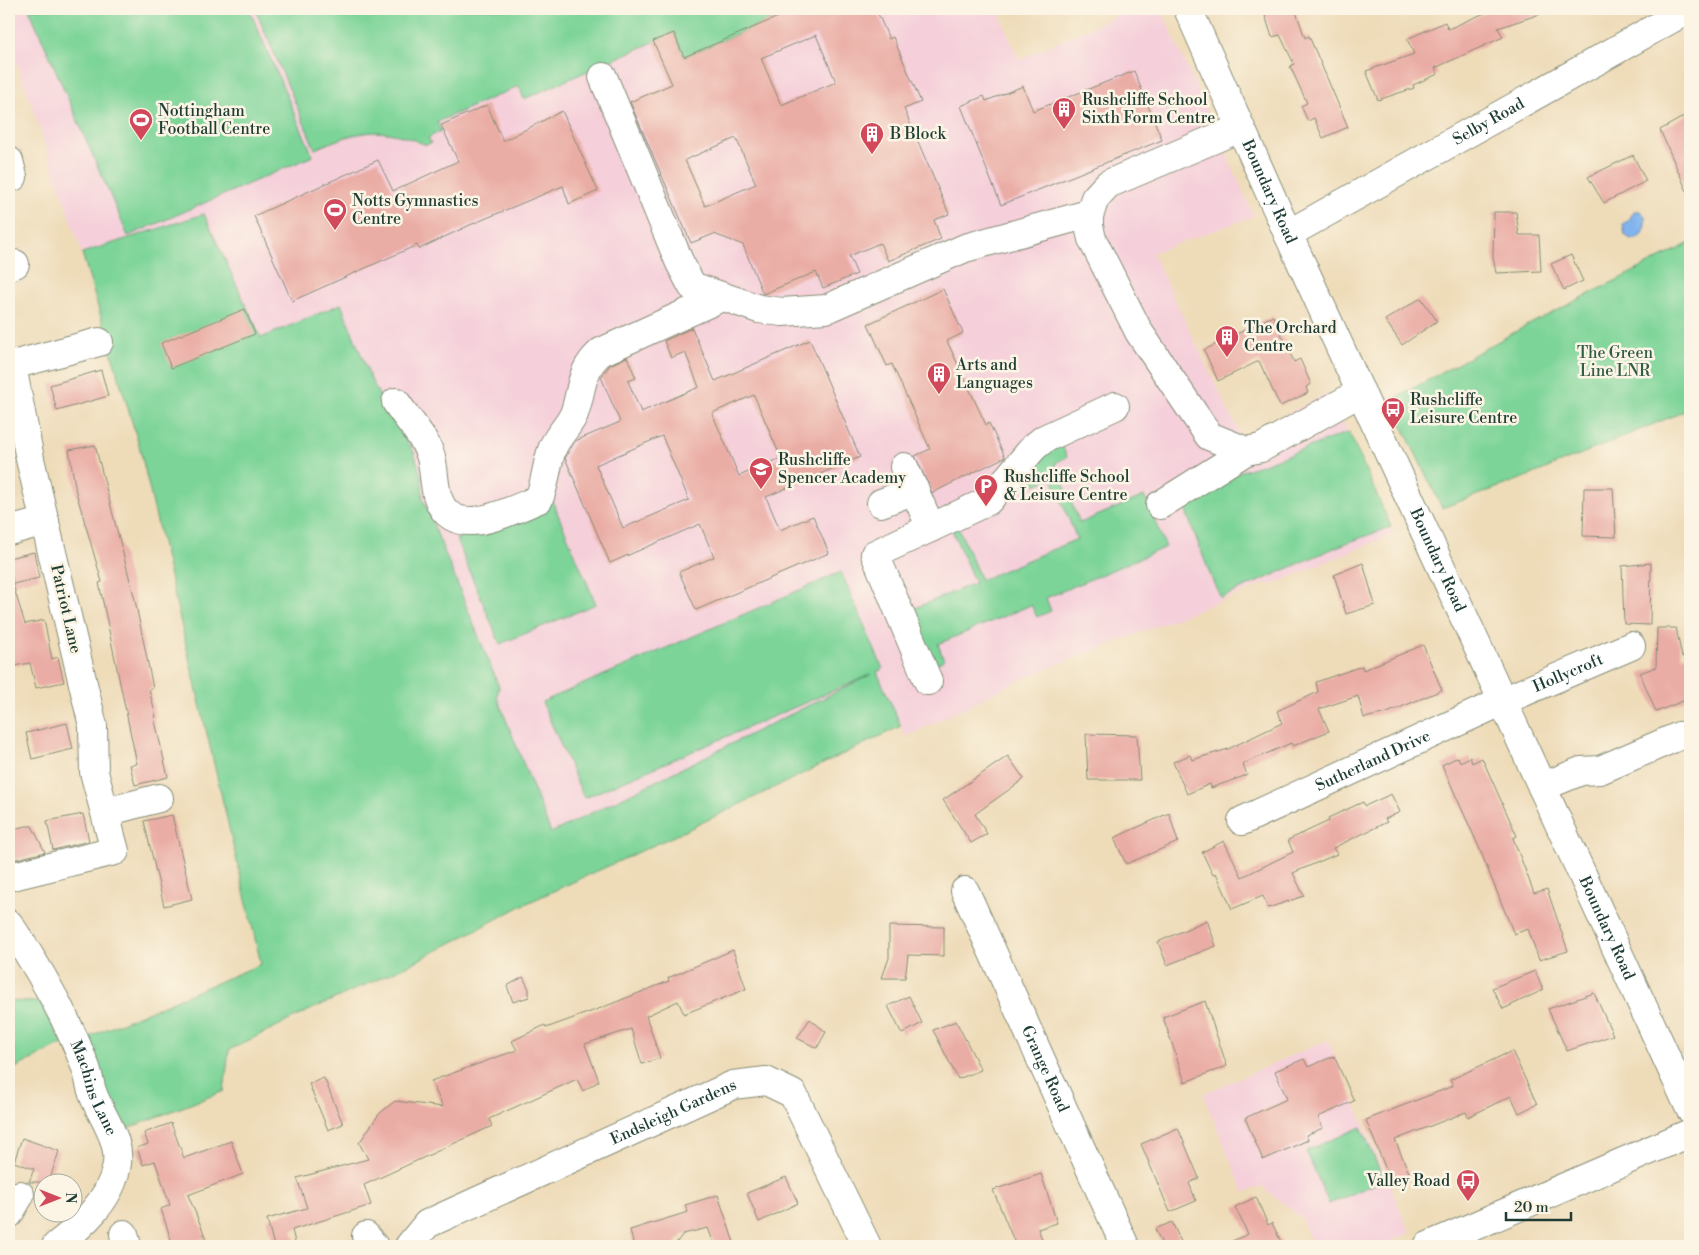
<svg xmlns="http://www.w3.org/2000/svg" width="1699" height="1255" font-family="'Libre Bodoni',serif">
	<rect width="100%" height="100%" fill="#fcf5e5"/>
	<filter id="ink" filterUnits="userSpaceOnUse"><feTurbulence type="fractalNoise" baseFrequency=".02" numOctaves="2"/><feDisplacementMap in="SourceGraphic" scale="10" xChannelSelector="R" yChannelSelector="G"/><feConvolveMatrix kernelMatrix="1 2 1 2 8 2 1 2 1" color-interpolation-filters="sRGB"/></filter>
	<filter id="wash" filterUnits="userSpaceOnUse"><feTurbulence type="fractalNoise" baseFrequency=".0096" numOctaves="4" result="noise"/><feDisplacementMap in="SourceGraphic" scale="20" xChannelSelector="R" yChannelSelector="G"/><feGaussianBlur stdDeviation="1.12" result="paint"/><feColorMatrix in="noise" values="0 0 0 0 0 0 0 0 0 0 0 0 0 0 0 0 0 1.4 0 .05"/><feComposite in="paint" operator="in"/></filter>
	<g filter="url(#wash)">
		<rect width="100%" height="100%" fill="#eedcb9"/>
		<g fill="#f5cfda">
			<path d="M9,9H997L1019,60L1131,9H1161L1254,216L1152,253L1241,437L1330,392L1393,534L1269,586L1267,583L1026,677L906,737L877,672L551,833L197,689L140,449L82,253L9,39Z"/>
			<path d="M1328,1040L1410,1233L1379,1246H1313L1301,1218L1261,1186L1244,1193L1203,1094Z"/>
		</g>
		<g fill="#7cd498" stroke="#4e8866">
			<path d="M29,9H249L313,156L128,236Z"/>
			<path d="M255,9H796L684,57L674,33L524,99L519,86L437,122L441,131L428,138L431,143L426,145C381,125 359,130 315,149Z"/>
			<path d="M204,214L261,338L341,304L370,377L392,420L414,452L422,479L423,499L499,687L497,697L551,833L872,674L584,798L542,702L841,572L883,669L877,672L901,726L687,830L525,904L409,965L308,1011L229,1050L224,1091L118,1132L81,1040L261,964L140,449L82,253Z"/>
			<path d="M1690,243V409L1526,477L1442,508L1390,401L1524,327Z"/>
			<path d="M1349,432L1391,527L1341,545L1221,598L1213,582L1177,488L1189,487L1258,466Z"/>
			<path d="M1062,445L1067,457L1055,463L1080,523L1144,496L1166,547L1046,598L1051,611L1037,617L1031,605L938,644L944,660L932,666L908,611L975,583L952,530L958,527L981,580L1077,539L1052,478L1035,485L1028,470L1043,453Z"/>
			<path d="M551,498L596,604L500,644L456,539Z"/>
			<path d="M9,1001L40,1002L63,1044L9,1071Z"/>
			<path d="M1361,1127L1384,1180L1329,1204L1306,1151Z"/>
		</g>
		<path fill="#81b3ee" stroke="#507891" d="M1634,211H1640L1645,216C1647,229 1639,248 1625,235L1623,224L1629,220Z"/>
		<g id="blocks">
			<g fill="#eaada6" fill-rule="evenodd">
				<path d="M797,9H876L889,39L893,37L921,102L904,109L949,214L934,220L941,239L888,261L880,243L849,256L857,274L823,288L816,272L763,294L743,245L714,234L691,243L630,102L672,84L653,41L674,33L684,57ZM816,35L836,82L781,105L761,58ZM736,138L756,184L705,206L685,160Z"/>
				<path d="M1263,9H1295L1305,38L1309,36L1348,127L1323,138L1314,118L1308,121L1301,106L1307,103L1290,66L1294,64L1280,35L1272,37Z"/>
				<path d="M1494,9H1545L1546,12L1498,28L1503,37L1435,68L1438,74L1413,85L1414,88L1378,100L1366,71L1414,54L1407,39L1445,22L1448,29Z"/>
				<path d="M1134,71L1162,140L1001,205L961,106L984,96L986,101L1023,86L1033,111Z"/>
				<path d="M487,105L503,141L562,111L598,191L569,204L563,186L470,225L419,249L417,245L292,301L254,216L378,160L393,191L458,161L441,125Z"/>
				<path d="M1690,113V198L1660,130Z"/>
				<path d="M1633,155L1646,181L1604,203L1588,177Z"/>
				<path d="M1494,212H1516L1519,235H1539L1541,271L1496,273L1493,257Z"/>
				<path d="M1571,255L1583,281L1564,290L1551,264Z"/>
				<path d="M943,289L963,333L947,341L986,425L989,423L1005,457L932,493L915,456L930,449L892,364L887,366L868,324Z"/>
				<path d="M1421,298L1437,321L1402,345L1385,320Z"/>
				<path d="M245,309L255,334L171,368L161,343Z"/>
				<path d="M1273,316L1294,362L1300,359L1311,384L1306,387L1308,393L1280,406L1259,361L1218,381L1204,350Z"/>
				<path d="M692,328L715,381L810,340L860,457L766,497L780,530L813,516L829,553L696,610L679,572L714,557L700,524L610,563L565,458L575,441L620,422L601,377L610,365L627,357L636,378L628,381L641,412L699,387L685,352L671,358L664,341ZM754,395L781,458L739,476L712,413ZM662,436L689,500L623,528L596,465Z"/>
				<path d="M101,370L108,396L57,411L50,385Z"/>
				<path d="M95,445L135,600L153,688L149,689L156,717H154L168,777L135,785L130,765L137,764L99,583L102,582L76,492L69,450Z"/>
				<path d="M1584,488H1613L1616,537L1583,536Z"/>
				<path d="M34,552L39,578L13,584L9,558Z"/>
				<path d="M1363,563L1375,605L1346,614L1334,575Z"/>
				<path d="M1651,563L1650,625L1624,624L1622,566Z"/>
				<path d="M13,585L25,624L44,620L52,659L58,657L64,682L36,688L30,663L9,667V586Z"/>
				<path d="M1657,628H1676L1682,657L1690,654V698L1656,712L1640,673L1656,667Z"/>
				<path d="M1423,645L1442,690L1387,713L1364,718L1358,696L1319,709L1329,731L1293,746L1291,743L1243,764L1247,775L1211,788L1210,784L1187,794L1173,762L1190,755L1192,760L1228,749L1282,723L1277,711L1318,692L1316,682L1362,666L1363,670Z"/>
				<path d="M67,723L73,749L32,759L26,733Z"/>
				<path d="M1086,734L1137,735L1140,780H1088Z"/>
				<path d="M1008,756L1024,779L975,814L987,834L971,843L943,800Z"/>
				<path d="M1458,757L1460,762L1470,757L1472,763L1482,758L1517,836L1513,838L1534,893L1547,889L1568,951L1539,960L1528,929L1514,934L1478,845L1442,765Z"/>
				<path d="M1391,794L1400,812L1385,819L1387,822L1333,848L1337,854L1293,873L1304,896L1268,908L1263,896L1232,909L1216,873L1213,875L1202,852L1224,841L1242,877L1293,852L1288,840L1329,821L1328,818L1363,802L1365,806Z"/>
				<path d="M1169,813L1178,842L1126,864L1114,838Z"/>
				<path d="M83,814L89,841L53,850L47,821Z"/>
				<path d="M172,815L192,899L164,906L144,821Z"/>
				<path d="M26,826H32L45,852L9,861V830Z"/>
				<path d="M1207,920L1216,946L1167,965L1158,942Z"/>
				<path d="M889,926L944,927V956L908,955L905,978H882L889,958Z"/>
				<path d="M733,950L746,989L684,1014L678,1001L646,1016L660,1058L642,1064L631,1029L585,1044L599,1081L583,1091L577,1079L489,1119L492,1126L364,1185L371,1205L292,1230L296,1246H274L267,1219L307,1208L297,1178L368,1159L359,1143L379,1114L395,1101L443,1107L431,1081L517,1050L512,1041L545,1025L546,1028L601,1008L669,981L668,978Z"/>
				<path d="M1535,971L1543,990L1503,1009L1492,988Z"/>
				<path d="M523,977L529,989V997L513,1002L507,986Z"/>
				<path d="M1594,993L1613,1035L1567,1051L1548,1009Z"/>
				<path d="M909,996L922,1023L902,1034L888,1006Z"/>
				<path d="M1205,1001L1227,1066L1185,1082L1163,1017Z"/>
				<path d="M810,1019L826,1032L817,1048L797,1038Z"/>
				<path d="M956,1021L981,1070L958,1079L933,1030Z"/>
				<path d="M1512,1051L1537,1104L1519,1113L1511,1096L1468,1117L1466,1112L1395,1140L1410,1175L1391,1182L1366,1120L1453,1086L1450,1080Z"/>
				<path d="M1334,1056L1354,1101L1318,1117L1323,1128L1306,1135L1308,1140L1263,1160L1245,1118L1287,1099L1275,1071L1304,1059L1308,1067Z"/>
				<path d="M324,1078L343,1124L328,1130L309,1084Z"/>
				<path d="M171,1123L184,1158L231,1141L243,1174L188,1195L206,1238L195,1241L196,1246H173L161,1209L170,1205L155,1161L143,1165L137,1148L148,1144L144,1133Z"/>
				<path d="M1178,1128L1199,1178L1189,1183L1196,1201L1170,1212L1141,1144Z"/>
				<path d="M22,1138L59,1151L49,1182H29L34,1169L14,1162Z"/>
				<path d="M1041,1174L1057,1223L1038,1229L1045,1246H1016L993,1190Z"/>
				<path d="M786,1177L798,1203L759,1222L747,1193Z"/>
				<path d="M718,1195L735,1246H715L708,1228L683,1234L674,1246H634L630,1230L688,1212L685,1205Z"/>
				<path d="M1256,1197L1268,1225L1272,1223L1283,1246H1221L1248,1234L1235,1207Z"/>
				<path d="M1172,1222L1181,1242L1172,1246H1163L1155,1229Z"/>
			</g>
		</g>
	</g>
	<g filter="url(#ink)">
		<use href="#blocks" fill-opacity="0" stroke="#868c76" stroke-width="1"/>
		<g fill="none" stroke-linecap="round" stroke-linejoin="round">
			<g stroke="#868c76" stroke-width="30">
				<g id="minor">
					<path id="s1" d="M1188,9L1288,234L1690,1109"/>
					<path d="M603,77L679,261L692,286L759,309L782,312L826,309L965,248L1081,216H1089"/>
					<path d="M1240,128L1108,184L1095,198L1089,216V226L1092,239L1139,332L1209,436L1246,451L1261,448L1361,392"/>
					<path d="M9,161L13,177"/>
					<path id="s2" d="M1288,234L1689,9"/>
					<path d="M9,266L15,264"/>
					<path d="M9,366L99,342"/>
					<path d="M396,402C407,419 425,437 431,457C434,469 434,483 437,495C451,544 509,511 539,499C546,482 546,464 553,447C558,435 569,426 574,414C583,389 579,371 601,352L722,297"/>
					<path d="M904,467L931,528"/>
					<path d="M881,503L915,490"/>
					<path d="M1160,505L1246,451"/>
					<path d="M9,531L45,521"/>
					<path d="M928,681L875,554L988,501L1034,447L1044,439L1115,406"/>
					<path d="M1542,787L1581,771L1600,770L1679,736L1690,735"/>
					<path d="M106,812L159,798"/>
					<path id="s3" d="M1242,821L1503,701L1631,646"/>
					<path d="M9,877L115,851L94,772L93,726L30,459L12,366"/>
					<path id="s4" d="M965,891L1125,1246"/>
					<path id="s5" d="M9,924C39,968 67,1018 86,1068C89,1077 90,1086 93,1094C102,1118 123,1142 116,1169C109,1202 81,1226 56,1246"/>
					<path d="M9,1214L20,1195"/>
					<path d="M124,1234L127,1246"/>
					<path d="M366,1236L374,1246"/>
					<path id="s6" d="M409,1246L427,1224L733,1085L766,1081L793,1094L867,1246"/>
				</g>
			</g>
			<g stroke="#868c76" stroke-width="30">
				<path id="major" d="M1428,1246L1690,1133"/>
			</g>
			<use href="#minor" stroke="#fff" stroke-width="28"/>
			<use href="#major" stroke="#fff" stroke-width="28"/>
		</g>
	</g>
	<defs>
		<g id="building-pin" transform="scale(1.25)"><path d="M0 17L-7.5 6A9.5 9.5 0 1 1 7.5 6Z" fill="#d1495b" stroke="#fcf5e5"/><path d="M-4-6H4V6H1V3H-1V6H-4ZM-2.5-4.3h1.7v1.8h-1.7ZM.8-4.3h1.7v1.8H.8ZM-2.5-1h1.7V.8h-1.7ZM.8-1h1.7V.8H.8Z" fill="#fff"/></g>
		<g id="stadium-pin" transform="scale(1.25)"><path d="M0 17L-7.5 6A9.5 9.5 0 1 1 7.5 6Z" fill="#d1495b" stroke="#fcf5e5"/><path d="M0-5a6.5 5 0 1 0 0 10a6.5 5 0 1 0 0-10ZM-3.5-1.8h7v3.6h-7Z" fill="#fff"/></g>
		<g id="bus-pin" transform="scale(1.25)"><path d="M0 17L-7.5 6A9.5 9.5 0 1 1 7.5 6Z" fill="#d1495b" stroke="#fcf5e5"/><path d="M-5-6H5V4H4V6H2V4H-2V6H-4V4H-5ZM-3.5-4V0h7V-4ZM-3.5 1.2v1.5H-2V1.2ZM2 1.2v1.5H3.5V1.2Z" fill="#fff"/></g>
		<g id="school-pin" transform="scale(1.25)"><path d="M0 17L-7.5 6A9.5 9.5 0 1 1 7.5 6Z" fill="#d1495b" stroke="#fcf5e5"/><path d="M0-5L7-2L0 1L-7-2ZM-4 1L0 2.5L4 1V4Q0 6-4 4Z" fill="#fff"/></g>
		<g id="parking-pin" transform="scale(1.25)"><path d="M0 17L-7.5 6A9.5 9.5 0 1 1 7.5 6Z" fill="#d1495b" stroke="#fcf5e5"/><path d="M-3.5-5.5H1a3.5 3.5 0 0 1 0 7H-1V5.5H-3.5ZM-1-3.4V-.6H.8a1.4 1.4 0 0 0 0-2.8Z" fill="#fff"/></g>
	</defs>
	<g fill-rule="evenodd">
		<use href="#building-pin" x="1064" y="109"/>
		<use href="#stadium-pin" x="141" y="120"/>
		<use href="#building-pin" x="872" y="134"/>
		<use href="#stadium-pin" x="335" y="210"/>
		<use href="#building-pin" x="1227" y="337"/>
		<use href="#building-pin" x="939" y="374"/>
		<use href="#bus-pin" x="1393" y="409"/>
		<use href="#school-pin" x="761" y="469"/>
		<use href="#parking-pin" x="986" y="486"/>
		<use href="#bus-pin" x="1468" y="1181"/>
	</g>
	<g text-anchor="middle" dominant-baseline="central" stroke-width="5" stroke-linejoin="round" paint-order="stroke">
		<g font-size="16" fill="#1f3d34" stroke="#fcf5e5" text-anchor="start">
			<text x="1082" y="100">Rushcliffe School<tspan x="1082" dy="18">Sixth Form Centre</tspan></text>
			<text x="158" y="111">Nottingham<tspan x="158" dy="18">Football Centre</tspan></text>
			<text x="890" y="134">B Block</text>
			<text x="352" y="201">Notts Gymnastics<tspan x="352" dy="18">Centre</tspan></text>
			<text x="1244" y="328">The Orchard<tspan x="1244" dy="18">Centre</tspan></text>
			<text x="956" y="365">Arts and<tspan x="956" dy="18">Languages</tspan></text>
			<text x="1410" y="400">Rushcliffe<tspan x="1410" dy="18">Leisure Centre</tspan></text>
			<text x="778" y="460">Rushcliffe<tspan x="778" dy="18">Spencer Academy</tspan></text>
			<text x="1004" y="477">Rushcliffe School<tspan x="1004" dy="18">&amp; Leisure Centre</tspan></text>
			<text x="1450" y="1181" text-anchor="end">Valley Road</text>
		</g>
		<g font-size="16" fill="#1f3d34" stroke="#fcf5e5">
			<text stroke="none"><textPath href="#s2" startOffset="230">Selby Road</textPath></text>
			<text stroke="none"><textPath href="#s1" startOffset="200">Boundary Road</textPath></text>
			<text stroke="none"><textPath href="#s1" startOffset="605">Boundary Road</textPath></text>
			<text transform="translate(66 609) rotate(77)">Patriot Lane</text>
			<text stroke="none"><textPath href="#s3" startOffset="358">Hollycroft</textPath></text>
			<text stroke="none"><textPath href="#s3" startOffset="144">Sutherland Drive</textPath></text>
			<text stroke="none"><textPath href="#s1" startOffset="1010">Boundary Road</textPath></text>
			<text stroke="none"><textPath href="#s4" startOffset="195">Grange Road</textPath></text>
			<text stroke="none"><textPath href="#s5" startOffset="185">Machins Lane</textPath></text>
			<text stroke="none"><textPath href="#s6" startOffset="299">Endsleigh Gardens</textPath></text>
		</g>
		<g font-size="16" fill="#325b48" stroke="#fcf5e5">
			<text x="1615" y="353">The Green<tspan x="1615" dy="18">Line LNR</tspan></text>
		</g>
	</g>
	<rect width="1699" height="1255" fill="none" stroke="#fcf5e5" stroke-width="30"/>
	<g transform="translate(58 1198) rotate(90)"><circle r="24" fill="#fcf5e5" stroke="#a4ab9e"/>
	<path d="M0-4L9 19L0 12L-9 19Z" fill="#d1495b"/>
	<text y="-8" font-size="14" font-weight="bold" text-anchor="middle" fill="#1f3d34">N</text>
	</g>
	<path d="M1506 1212v8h65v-8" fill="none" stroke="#1f3d34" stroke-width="2.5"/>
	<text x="1514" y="1212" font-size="15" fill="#1f3d34" stroke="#fcf5e5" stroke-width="4" paint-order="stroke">20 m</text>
</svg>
